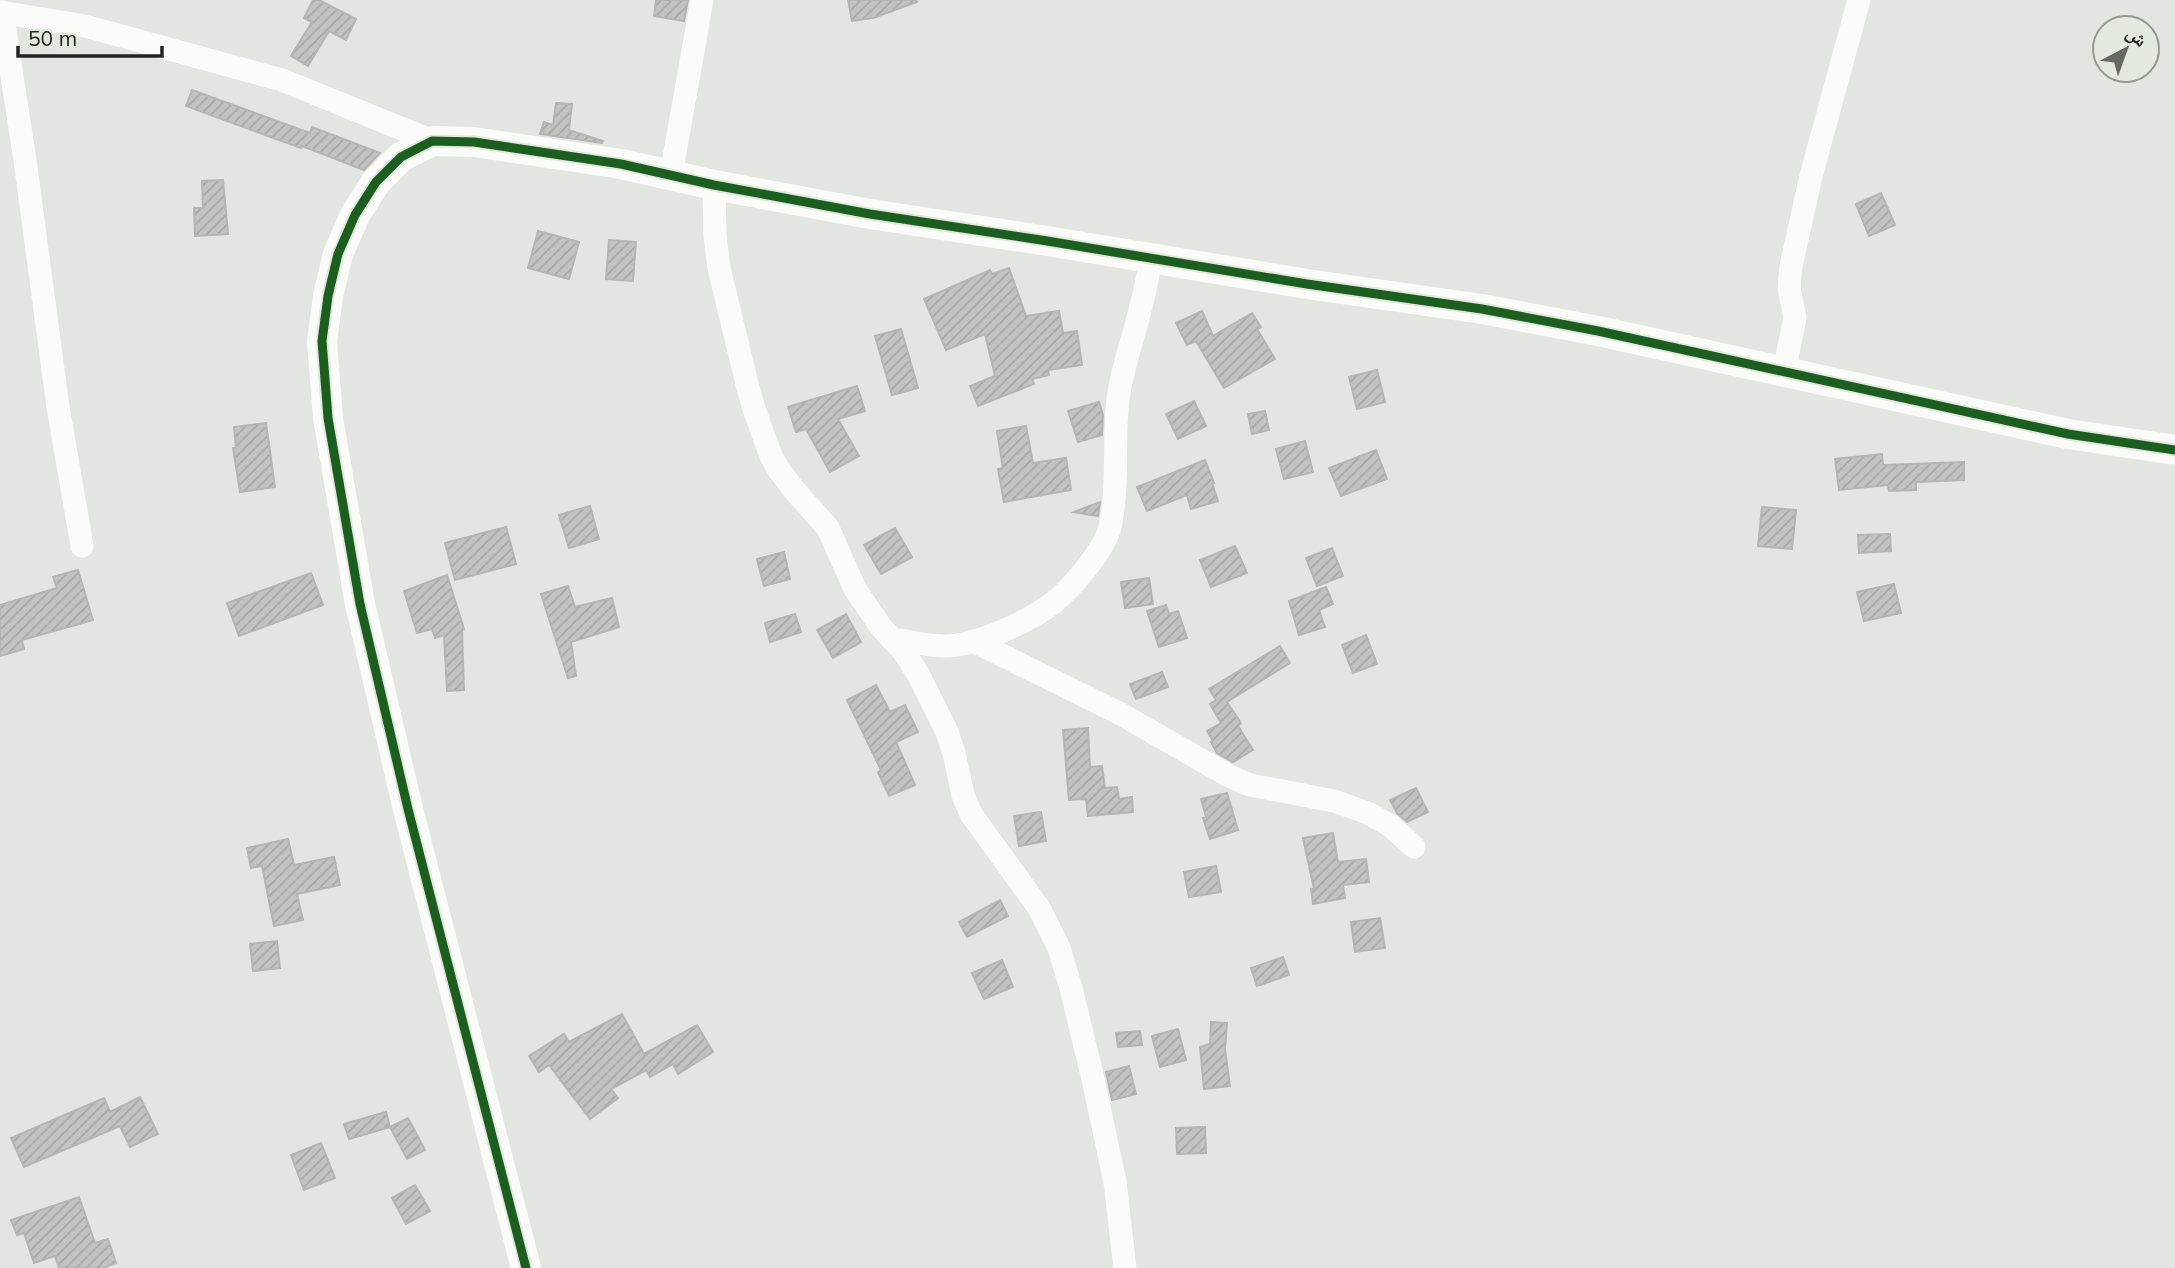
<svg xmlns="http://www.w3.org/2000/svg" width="2175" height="1268" font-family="Mulish,'Noto Naskh Arabic',sans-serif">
	<defs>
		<pattern id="building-hatch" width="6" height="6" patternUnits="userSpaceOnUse" patternTransform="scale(1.75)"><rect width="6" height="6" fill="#c1c4bf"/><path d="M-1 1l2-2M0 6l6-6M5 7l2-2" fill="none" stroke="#a6a8a4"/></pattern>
	</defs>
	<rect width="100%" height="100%" fill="#e3e6e0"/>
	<g fill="url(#building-hatch)" stroke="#b3b6b1" stroke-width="2">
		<path d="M313,0H319L356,19L346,40L329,31L308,66L291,56L312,22L304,18Z"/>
		<path d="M656,0H688L684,21L654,16Z"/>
		<path d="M848,0H916L917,2L873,18L852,21Z"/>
		<path d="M192,90L310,133L312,127L380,153L364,170L302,146L301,148L186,106Z"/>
		<path d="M556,103L572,104L569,130L603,141L602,143L540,134L544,122L553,125Z"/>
		<path d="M223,180L228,234L195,236L194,208H203L202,181Z"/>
		<path d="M1881,193L1895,225L1869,236L1856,204Z"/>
		<path d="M538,231L579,242L569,279L528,268Z"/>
		<path d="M609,240L636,242L633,281L606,279Z"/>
		<path d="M1009,268L1026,316L1059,311L1063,333L1077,331L1082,365L1048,370L1049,375L1032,379L1034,384L978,406L970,386L995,376L985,334L946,350L924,299L990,270L992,274Z"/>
		<path d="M1202,311L1213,336L1252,313L1261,327L1257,329L1275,359L1224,388L1196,341L1187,345L1176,323Z"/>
		<path d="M901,329L918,388L892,395L875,336Z"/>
		<path d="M1377,370L1385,402L1357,409L1349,377Z"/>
		<path d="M857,386L865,411L838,419L859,456L830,472L806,429L796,432L788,407Z"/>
		<path d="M1194,401L1206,426L1178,439L1166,414Z"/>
		<path d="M1099,402L1103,415L1102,435L1078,442L1068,411Z"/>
		<path d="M1265,411L1269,430L1252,434L1248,414Z"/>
		<path d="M266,423L275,487L240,492L233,448H236L234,427Z"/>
		<path d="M1026,426L1033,463L1066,458L1071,490L1004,502L998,469L1003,468L997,431Z"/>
		<path d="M1305,441L1313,472L1284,479L1276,449Z"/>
		<path d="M1376,450L1387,479L1341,496L1329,468Z"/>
		<path d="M1882,454L1883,465L1964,462V480L1916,482V490L1889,491L1888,485L1839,490L1835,459Z"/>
		<path d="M1205,460L1214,483H1212L1218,501L1191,509L1187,495L1147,511L1137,487Z"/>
		<path d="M1100,502L1098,516L1074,512Z"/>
		<path d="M590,506L599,539L569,548L559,515Z"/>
		<path d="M1762,507L1796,510L1792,549L1758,546Z"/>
		<path d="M506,527L516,564L455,580L445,543Z"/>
		<path d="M895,528L912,557L881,574L864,545Z"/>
		<path d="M1890,534L1891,551L1859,553L1858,535Z"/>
		<path d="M1235,546L1247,573L1211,587L1200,560Z"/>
		<path d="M1332,548L1343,576L1317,586L1306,558Z"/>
		<path d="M784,552L790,579L764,586L757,559Z"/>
		<path d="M78,570L93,620L22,640L24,649L0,656V605L57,588L53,577Z"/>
		<path d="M311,573L323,605L239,636L227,603Z"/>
		<path d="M447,575L464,629L462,630L464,690L447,691L444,635L435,638L432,629L417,633L404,591Z"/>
		<path d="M1149,578L1153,604L1125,608L1121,582Z"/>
		<path d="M1894,584L1901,613L1864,621L1857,592Z"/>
		<path d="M568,586L575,607L612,598L619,627L571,642L576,676L568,678L541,594Z"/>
		<path d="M1326,587L1333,604L1319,610L1325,627L1299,635L1289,601Z"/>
		<path d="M1166,605L1169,614L1178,611L1187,638L1159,647L1147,611Z"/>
		<path d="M795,614L801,632L770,642L765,623Z"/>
		<path d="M846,614L861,642L833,658L817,630Z"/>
		<path d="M1366,635L1377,664L1353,673L1342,645Z"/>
		<path d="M1280,646L1290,663L1227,702L1241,723L1238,726L1253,750L1233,762L1217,753L1211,742L1213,741L1207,731L1221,723L1210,704L1216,700L1209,689Z"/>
		<path d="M1162,672L1168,687L1136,699L1130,684Z"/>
		<path d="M876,685L890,712L905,705L918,732L896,742L915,785L889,796L878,772L881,770L847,700Z"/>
		<path d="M1088,728L1090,767L1102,766L1105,788L1117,787L1119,799L1132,797L1133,812L1088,816L1086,799L1069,800L1063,730Z"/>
		<path d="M1416,788L1428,812L1407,822L1397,813L1390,800Z"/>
		<path d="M1227,793L1238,830L1210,839L1203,818L1206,817L1201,799Z"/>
		<path d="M1041,812L1046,841L1019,846L1014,816Z"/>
		<path d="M1333,833L1338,862L1366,859L1369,882L1343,885L1345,898L1313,904L1311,889H1314L1303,838Z"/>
		<path d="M288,839L294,865L334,857L340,885L297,894L303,920L274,926L262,866L251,868L247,848Z"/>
		<path d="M1216,866L1221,892L1189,897L1184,872Z"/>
		<path d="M1000,900L1008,916L967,937L959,922Z"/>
		<path d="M1380,918L1385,948L1355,952L1351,922Z"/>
		<path d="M277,941L280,968L253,971L250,944Z"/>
		<path d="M1283,957L1289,975L1257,986L1251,968Z"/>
		<path d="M1002,960L1013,987L984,999L972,973Z"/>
		<path d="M622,1014L644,1054L697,1025L713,1052L678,1074L673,1064L650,1077L646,1070L611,1089L618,1098L590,1119L549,1065L539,1072L529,1056L564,1034L569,1042Z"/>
		<path d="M1211,1022L1227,1023L1225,1049L1230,1086L1204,1089L1200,1047L1210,1044Z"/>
		<path d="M1178,1029L1186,1060L1160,1067L1152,1036Z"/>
		<path d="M1140,1031L1142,1045L1118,1047L1116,1033Z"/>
		<path d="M1129,1066L1136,1094L1112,1100L1106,1072Z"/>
		<path d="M140,1097L158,1134L130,1147L120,1126L24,1167L11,1138L104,1098L110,1112Z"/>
		<path d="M386,1112L390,1127L349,1139L344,1124Z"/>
		<path d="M408,1118L425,1150L407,1159L390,1127Z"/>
		<path d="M1205,1127L1206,1153L1177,1154L1176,1128Z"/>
		<path d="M321,1143L335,1178L304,1190L291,1155Z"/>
		<path d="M415,1185L430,1211L406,1224L392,1198Z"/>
		<path d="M79,1197L95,1243L108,1239L116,1263L103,1268H59L55,1256L34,1263L24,1233L17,1235L11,1220Z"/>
	</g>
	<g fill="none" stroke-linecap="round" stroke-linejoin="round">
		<g stroke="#fbfbfa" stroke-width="23">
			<path d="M0,12L85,26L282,80L432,141"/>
			<path d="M2,12L25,160L58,407L82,546"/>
			<path d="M671,175L702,0"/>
			<path d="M714,185L715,236L719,268L747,384L755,412L771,456L779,470L795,491L828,528L855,589L881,627L904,652L918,674L947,732L954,753L963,795L971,814L1039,908L1059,948L1071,988L1093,1079L1115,1182L1125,1268"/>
			<path d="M1784,371L1795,318L1789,288L1791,266L1811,176L1859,0"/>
			<path d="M892,639C909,641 927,646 945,646C976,646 1028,622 1053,603C1071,589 1105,549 1110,527C1119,484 1113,441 1118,399C1122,368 1133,340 1140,310C1145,293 1148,275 1151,258"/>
			<path d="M973,641L1119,713L1229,776L1250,785L1334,801L1368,813L1391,826L1414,847"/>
		</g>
		<path stroke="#fbfbfa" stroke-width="30" d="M526,1268L408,809L360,604L328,418L322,341L328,296L338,254L355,215L376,182L401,157L432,141L474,142L621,164L714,185L870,214L1041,240L1307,284L1482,309L1598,331L2068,434L2175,450"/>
		<g stroke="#e2e9dd" stroke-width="13">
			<path id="cycleway" d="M526,1268L408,809L360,604L328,418L322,341L328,296L338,254L355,215L376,182L401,157L432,141L474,142L621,164L714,185L870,214L1041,240L1307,284L1482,309L1598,331L2068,434L2175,450"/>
		</g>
		<use href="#cycleway" stroke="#1b5e20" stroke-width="9"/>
	</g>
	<g transform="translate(2126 49) rotate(41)"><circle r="33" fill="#e2e9dd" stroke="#959a91" stroke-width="2"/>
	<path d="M0-5L12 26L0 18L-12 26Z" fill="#666863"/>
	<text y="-10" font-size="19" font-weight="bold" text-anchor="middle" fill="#222420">ش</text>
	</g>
	<path d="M18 46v10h144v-10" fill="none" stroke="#222420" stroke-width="3.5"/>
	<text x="28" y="46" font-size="21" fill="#222420" stroke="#e2e9dd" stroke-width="5" paint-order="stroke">50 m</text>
</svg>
